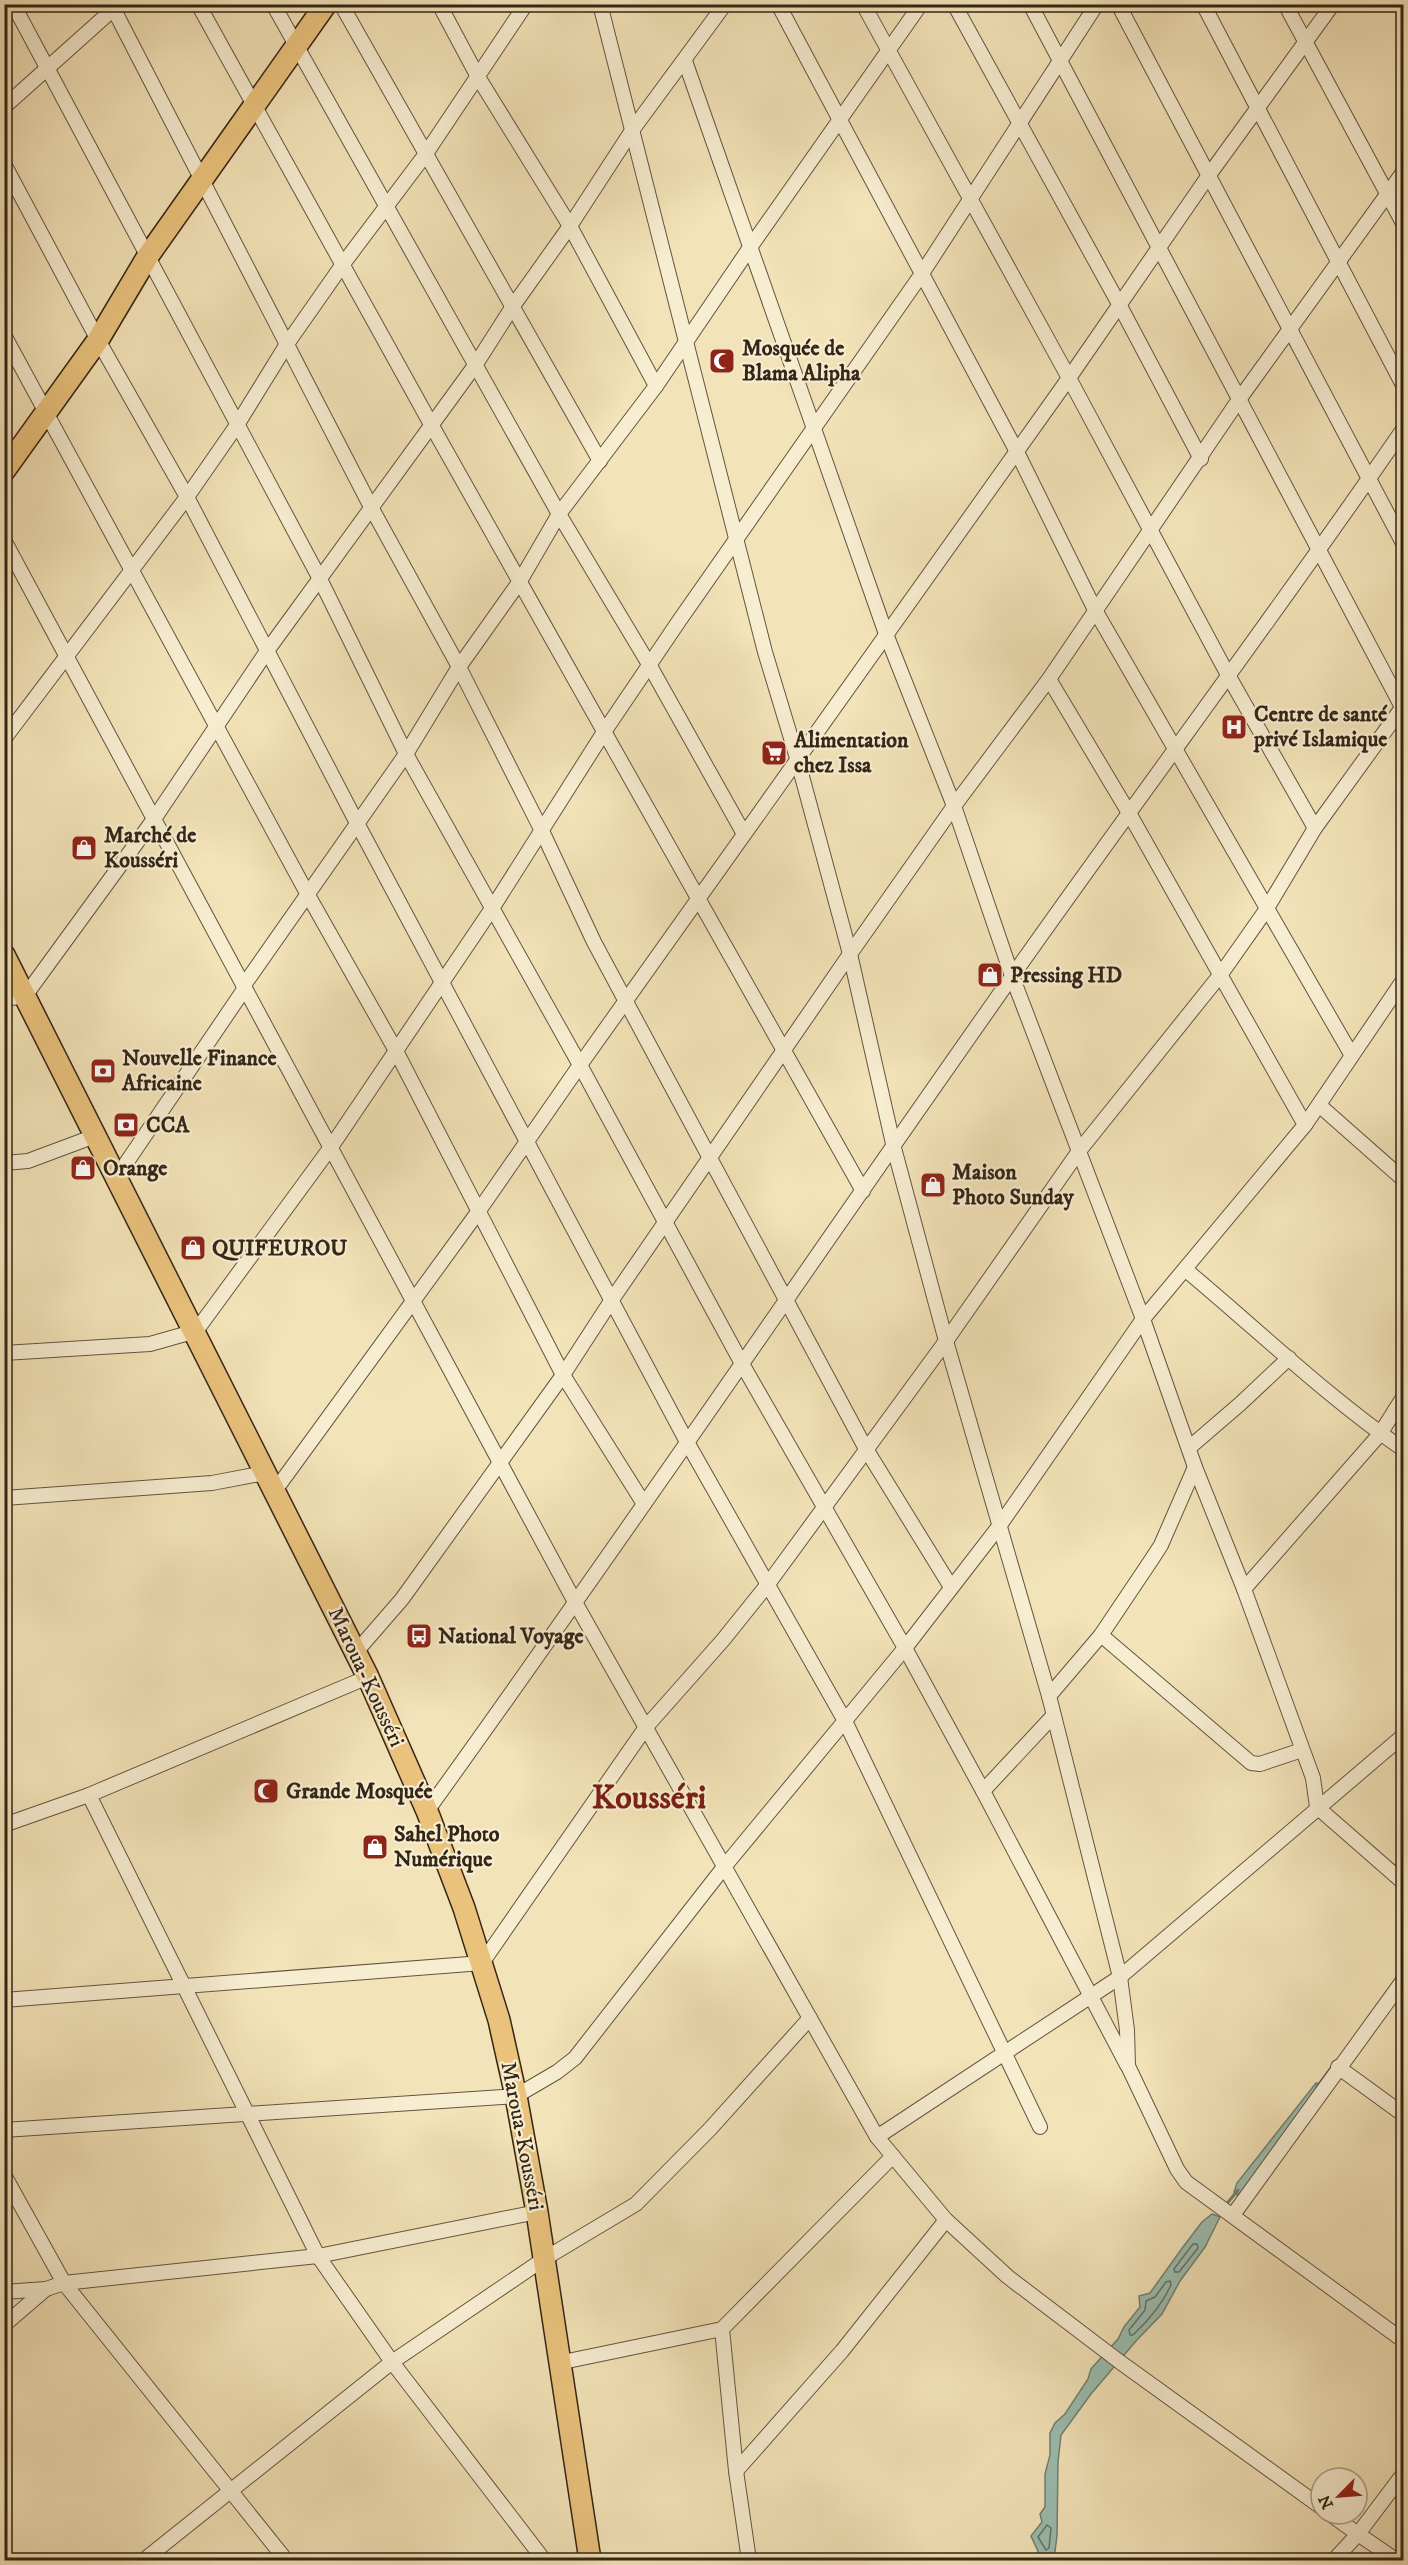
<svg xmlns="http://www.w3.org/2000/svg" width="1408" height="2565" font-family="'IM FELL DW Pica',serif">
	<rect width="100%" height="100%" fill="#f3e3b8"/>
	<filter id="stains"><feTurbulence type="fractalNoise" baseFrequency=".00333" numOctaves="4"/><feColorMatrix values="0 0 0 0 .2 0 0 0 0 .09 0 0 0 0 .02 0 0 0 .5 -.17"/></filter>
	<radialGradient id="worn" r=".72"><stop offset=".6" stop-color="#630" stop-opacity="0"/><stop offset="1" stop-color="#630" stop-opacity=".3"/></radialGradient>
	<g fill="#9bbeb0" stroke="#718173" stroke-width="1.5">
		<path d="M1316,2083L1322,2084L1243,2191L1237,2195L1234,2192L1237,2183Z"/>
		<path d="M1212,2214L1220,2217L1205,2247L1180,2281L1162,2314L1136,2341L1091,2394L1061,2435L1058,2462L1057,2535L1054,2560H1042L1031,2536L1042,2522L1040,2514L1045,2507V2474L1050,2455V2433L1055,2423L1065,2414L1088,2379L1091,2369L1118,2339L1124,2327L1140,2307L1139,2296L1150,2293L1183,2247L1202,2222Z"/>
	</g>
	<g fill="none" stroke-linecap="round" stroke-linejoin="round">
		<g stroke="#677264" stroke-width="1.5">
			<path d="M1197,2244L1198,2248L1179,2272H1175L1174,2269L1193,2244Z"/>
			<path d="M1166,2282L1170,2281L1171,2285C1162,2305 1149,2320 1133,2335H1130L1129,2330L1145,2310L1146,2301L1155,2297Z"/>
			<path d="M1047,2525L1051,2528L1049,2548L1046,2550L1038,2537Z"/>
		</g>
		<g stroke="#718173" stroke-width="3">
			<path d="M1317,2087L1331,2068"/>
			<path d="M1225,2206L1238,2190"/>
		</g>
		<g stroke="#63543f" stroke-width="16">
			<g id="minor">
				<path d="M13,4L320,579L406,754L580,1065L741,1362L905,1648L983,1791L1127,2065"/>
				<path d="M111,4L371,507L459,667L542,831L594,942L866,1449L951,1587"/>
				<path d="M198,4L432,426L863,1191"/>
				<path d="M273,4L559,514L650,666L744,834"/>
				<path d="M341,4L600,461"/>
				<path d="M439,4L478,77L570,226L656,386"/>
				<path d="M600,4L765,652L797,758L850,954L894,1148L946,1341L1049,1696L1120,1977L1127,2030L1128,2066L1177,2169L1186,2182L1404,2341"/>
				<path d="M778,4L1016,450L1095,610L1351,1054"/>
				<path d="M863,4L1069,378L1228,675L1315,828"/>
				<path d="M954,4L1119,304L1201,459"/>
				<path d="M1030,4L1402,707"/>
				<path d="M1118,4L1404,545"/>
				<path d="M1203,4L1404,387"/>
				<path d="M1285,4L1404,225"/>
				<path d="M685,61L886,634L954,806L1012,976L1143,1319L1195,1467L1244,1589L1313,1778L1317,1807L1404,1883"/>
				<path d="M4,107L119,4"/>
				<path d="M4,164L98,340L187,497L357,823L687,1442L845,1721L1040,2127"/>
				<path d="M4,335L308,895L395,1049L563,1375L644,1504"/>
				<path d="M4,540L576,1604L877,2137L946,2220L1008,2277L1120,2362L1321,2507"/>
				<path d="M4,739L187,497L237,425L287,344L343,264L425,155L526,4"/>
				<path d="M4,999L25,996L154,819L267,651L476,364L513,306L570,226L633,129L725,4"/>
				<path d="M1319,1105L1404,1180"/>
				<path d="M1305,1125L1404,979"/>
				<path d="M4,1163L28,1161L95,1136"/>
				<path d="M116,1178L243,991L244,985L406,754L459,667L520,581L559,514L656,386L751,246L921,4"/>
				<path d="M1186,1270C1258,1330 1326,1396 1404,1450"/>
				<path d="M4,1353L150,1344L196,1331L331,1147L493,907L604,732L679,621L921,275L1097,4"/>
				<path d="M1190,1447L1240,1404L1289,1358"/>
				<path d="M274,1492L478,1212L580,1065L1069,378L1209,175L1333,4"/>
				<path d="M4,1498L212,1483L265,1473"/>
				<path d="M1244,1589L1380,1434L1404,1396"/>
				<path d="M1101,1635L1251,1763L1260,1764L1302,1750"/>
				<path d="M356,1652L402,1599L563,1375L611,1301L850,954L954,806L1049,679L1238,401L1404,171"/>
				<path d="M1049,1696L1101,1635L1152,1559L1161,1545L1195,1467"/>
				<path d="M983,1791L1053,1716"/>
				<path d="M89,1795L318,2256L392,2362L544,2560"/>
				<path d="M427,1811C626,1535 817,1253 1013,975C1142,792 1277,613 1404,428"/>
				<path d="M4,1825L89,1795L368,1677"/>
				<path d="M4,2000L482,1963L646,1727L723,1640L768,1584L946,1341L1079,1151L1221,974L1266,910L1315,828L1404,705"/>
				<path d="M1338,2067L1404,2115"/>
				<path d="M4,2130L516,2096L557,2072L575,2058L724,1867L905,1648L1000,1525L1143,1319L1305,1125L1129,813L1049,679"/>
				<path d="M877,2137L1120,1977L1404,1735"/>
				<path d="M4,2175L64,2283L286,2560"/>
				<path d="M1233,2215L1404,1979"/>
				<path d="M4,2292L46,2289"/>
				<path d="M4,2325L46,2289L64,2283L318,2256L537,2212"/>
				<path d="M722,2329L736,2471L749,2560"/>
				<path d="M558,2363L722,2329L893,2156"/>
				<path d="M736,2471L842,2351L946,2220"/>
				<path d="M1330,2514L1358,2534L1334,2560"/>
				<path d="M144,2560L392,2362L544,2259L636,2204L710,2129L810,2018"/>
				<path d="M1396,2560L1358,2534L1404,2473"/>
			</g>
		</g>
		<g stroke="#332517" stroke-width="24">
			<g id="trunk">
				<path d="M4,471L98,340L148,256L326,4"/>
				<path d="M4,955L368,1677L427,1811L464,1908L499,2020L516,2096L537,2212L590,2560"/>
			</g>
		</g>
		<use href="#minor" stroke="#f7edd1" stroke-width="14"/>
		<use href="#trunk" stroke="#eac27c" stroke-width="21"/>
	</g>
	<defs>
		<g id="mosque-square" transform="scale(1.35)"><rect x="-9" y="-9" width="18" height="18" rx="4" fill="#8f2418" stroke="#f7edd1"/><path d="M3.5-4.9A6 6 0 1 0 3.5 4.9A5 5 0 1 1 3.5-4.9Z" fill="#fff"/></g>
		<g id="hospital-square" transform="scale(1.35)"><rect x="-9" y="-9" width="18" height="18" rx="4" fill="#8f2418" stroke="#f7edd1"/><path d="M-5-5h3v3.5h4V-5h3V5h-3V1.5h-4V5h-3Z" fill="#fff"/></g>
		<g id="supermarket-square" transform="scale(1.35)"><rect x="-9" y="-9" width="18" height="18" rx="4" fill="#8f2418" stroke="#f7edd1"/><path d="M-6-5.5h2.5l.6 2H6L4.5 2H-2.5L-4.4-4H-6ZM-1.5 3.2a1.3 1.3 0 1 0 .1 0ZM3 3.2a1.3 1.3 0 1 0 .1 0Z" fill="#fff"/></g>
		<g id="shop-square" transform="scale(1.35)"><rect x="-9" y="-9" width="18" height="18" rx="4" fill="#8f2418" stroke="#f7edd1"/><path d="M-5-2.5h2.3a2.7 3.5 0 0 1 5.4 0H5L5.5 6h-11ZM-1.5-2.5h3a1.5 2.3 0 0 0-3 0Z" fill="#fff"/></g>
		<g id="bank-square" transform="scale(1.35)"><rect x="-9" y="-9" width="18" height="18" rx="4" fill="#8f2418" stroke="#f7edd1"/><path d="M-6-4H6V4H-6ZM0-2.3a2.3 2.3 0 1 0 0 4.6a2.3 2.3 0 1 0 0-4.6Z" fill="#fff"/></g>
		<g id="bus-square" transform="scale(1.35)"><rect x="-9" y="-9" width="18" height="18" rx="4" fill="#8f2418" stroke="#f7edd1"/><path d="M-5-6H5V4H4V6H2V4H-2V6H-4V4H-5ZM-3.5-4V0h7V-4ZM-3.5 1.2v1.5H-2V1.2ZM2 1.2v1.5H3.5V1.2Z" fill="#fff"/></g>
	</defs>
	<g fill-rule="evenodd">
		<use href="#mosque-square" x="722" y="361"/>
		<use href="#hospital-square" x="1234" y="727"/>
		<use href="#supermarket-square" x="774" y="753"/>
		<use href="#shop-square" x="84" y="848"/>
		<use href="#shop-square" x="990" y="975"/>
		<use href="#bank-square" x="103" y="1071"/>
		<use href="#bank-square" x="126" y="1125"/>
		<use href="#shop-square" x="83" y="1168"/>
		<use href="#shop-square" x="933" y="1185"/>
		<use href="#shop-square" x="193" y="1248"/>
		<use href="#bus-square" x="419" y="1636"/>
		<use href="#mosque-square" x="266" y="1791"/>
		<use href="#shop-square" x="375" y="1847"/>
	</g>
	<g text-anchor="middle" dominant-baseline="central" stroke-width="4.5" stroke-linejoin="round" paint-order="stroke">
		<g font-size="22" font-weight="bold" fill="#332517" stroke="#f7edd1" text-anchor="start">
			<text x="742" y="348">Mosquée de<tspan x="742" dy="25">Blama Alipha</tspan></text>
			<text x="1254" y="714">Centre de santé<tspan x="1254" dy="25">privé Islamique</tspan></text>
			<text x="794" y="740">Alimentation<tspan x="794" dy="25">chez Issa</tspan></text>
			<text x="104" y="835">Marché de<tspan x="104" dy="25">Kousséri</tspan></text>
			<text x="1010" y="975">Pressing HD</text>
			<text x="122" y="1058">Nouvelle Finance<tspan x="122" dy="25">Africaine</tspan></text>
			<text x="146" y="1125">CCA</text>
			<text x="103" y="1168">Orange</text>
			<text x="952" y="1172">Maison<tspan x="952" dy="25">Photo Sunday</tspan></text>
			<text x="212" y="1248">QUIFEUROU</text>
			<text x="438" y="1636">National Voyage</text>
			<text x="286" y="1791">Grande Mosquée</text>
			<text x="394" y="1834">Sahel Photo<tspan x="394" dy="25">Numérique</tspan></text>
		</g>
		<g font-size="22" fill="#332517" stroke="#f7edd1">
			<text transform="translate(366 1677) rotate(65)">Maroua-Kousséri</text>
			<text transform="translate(522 2136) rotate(79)">Maroua-Kousséri</text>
		</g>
		<g font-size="34" font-weight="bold" fill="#7a1f14" stroke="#f7edd1">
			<text x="649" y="1798">Kousséri</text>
		</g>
	</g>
	<rect width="1408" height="2565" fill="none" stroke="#f3e3b8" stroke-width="24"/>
	<rect x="6" y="6" width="1396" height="2553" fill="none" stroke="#332517" stroke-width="3"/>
	<rect x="12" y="12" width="1384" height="2541" fill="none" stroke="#332517" stroke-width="1.5"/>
	<g transform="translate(1339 2496) rotate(245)"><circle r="28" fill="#f7edd1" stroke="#a99d87" stroke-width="1.5"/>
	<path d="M0-4.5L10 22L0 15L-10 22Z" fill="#8f2418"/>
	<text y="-9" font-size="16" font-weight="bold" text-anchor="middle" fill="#332517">N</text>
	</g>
	<rect width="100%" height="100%" filter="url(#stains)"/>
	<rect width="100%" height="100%" fill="url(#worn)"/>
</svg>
